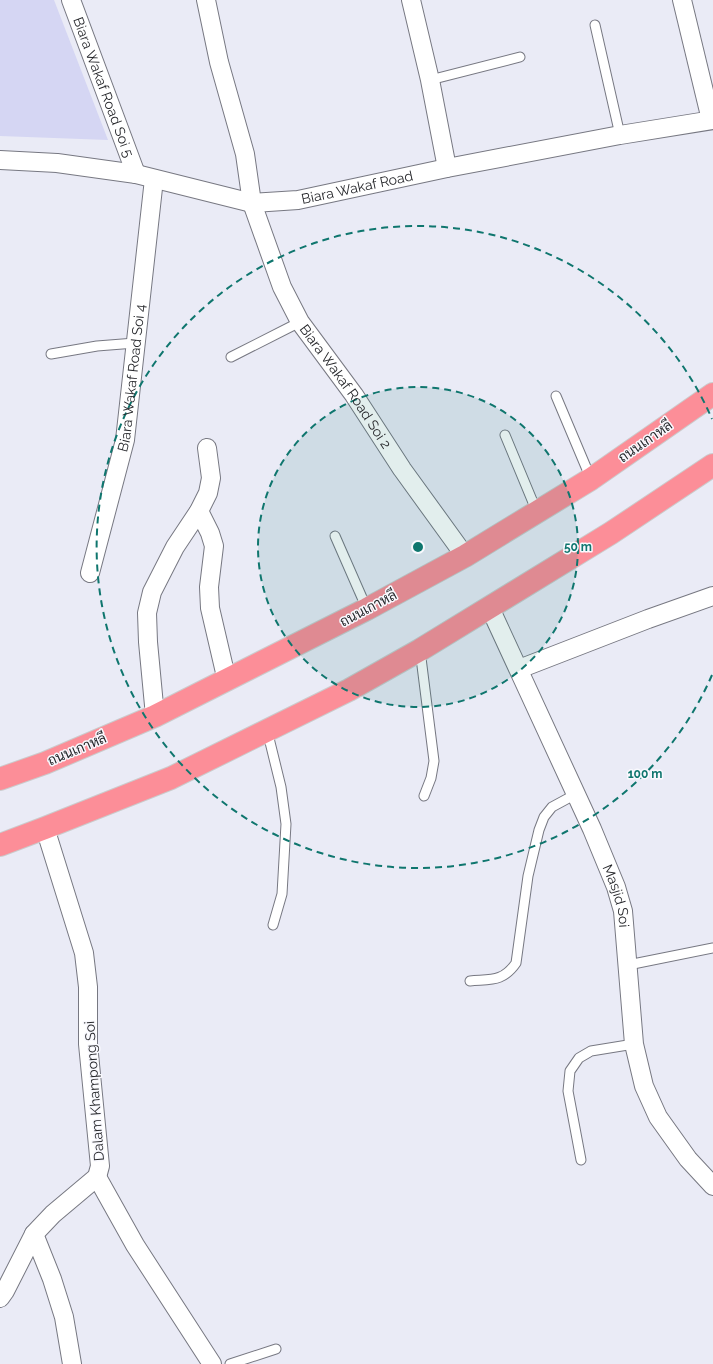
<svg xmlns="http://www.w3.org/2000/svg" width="713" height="1364" font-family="Raleway,Sarabun,sans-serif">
	<rect width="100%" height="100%" fill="#eaebf6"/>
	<path fill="#d5d6f3" d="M0,0H54L108,140L0,136Z"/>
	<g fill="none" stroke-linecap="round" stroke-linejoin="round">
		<g stroke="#777882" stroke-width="11">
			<g id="service">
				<path d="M595,25L620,135"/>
				<path d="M430,80L520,57"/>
				<path d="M51,354L97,346L135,343"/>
				<path d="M231,357L300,322"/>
				<path d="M556,396L591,479"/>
				<path d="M505,435L537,512"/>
				<path d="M335,536L367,609"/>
				<path d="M420,650L434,761L431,778L424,796"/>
				<path d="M267,730L281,787L286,824L282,894L273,925"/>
				<path d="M628,965L713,948"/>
				<path d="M470,981C491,979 503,982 516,963L528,876L539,830L544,817L552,807L576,794"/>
				<path d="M581,1160L568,1091L570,1071L579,1058L591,1051L634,1044"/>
				<path d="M230,1364L276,1349"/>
			</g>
		</g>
		<g stroke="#777882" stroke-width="20">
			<g id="minor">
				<path id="s1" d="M71,0L136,174"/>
				<path id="s2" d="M206,0L219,62L245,154L252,203L282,287L300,322L354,395L402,469L465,556"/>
				<path d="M411,0L430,80L447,168"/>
				<path d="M682,0L711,120"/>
				<path id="s3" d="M0,160L57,163L136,174L252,203L298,200L447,168L620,135L713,120"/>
				<path d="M199,511L210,533L214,546L209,587L210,608L227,681"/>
				<path id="s4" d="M90,573L125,440L154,179"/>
				<path id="s5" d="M490,608L592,829L616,887L623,911L634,1044L644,1086L658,1117L688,1159L713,1186"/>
				<path d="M519,669L648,619L713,596"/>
				<path d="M155,716L148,642L147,613L152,592L175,547L199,511L208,493L211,478L207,448"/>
				<path d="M97,1177L135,1245L212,1364"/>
				<path d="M34,1234L52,1279L64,1317L72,1364"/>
				<path d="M0,1298L5,1291L34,1234L53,1214L97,1177L100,1166L88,1044V987L84,953L45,828"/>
			</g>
		</g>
		<g stroke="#cbcbcc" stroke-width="24">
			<g id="trunk">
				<path d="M0,779L45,763L155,716L367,609L465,556L591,479L713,394"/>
				<path d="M0,845L45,828L171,778L349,690L420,650L611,533L713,465"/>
			</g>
		</g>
		<use href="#service" stroke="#fff" stroke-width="9"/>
		<use href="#minor" stroke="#fff" stroke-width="18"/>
		<use href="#trunk" stroke="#fc8e98" stroke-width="22"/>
	</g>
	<circle cx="418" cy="547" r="160" fill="#0f766e" fill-opacity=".12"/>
	<g fill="none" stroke="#0f766e" stroke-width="2" stroke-dasharray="7 5">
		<circle cx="418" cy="547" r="160"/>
		<path d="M712 675A321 321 0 1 1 712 419"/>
	</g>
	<g text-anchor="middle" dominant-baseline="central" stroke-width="3" stroke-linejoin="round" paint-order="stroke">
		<g font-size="14" fill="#27282c" stroke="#f9f9fe">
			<text stroke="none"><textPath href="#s1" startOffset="93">Biara Wakaf Road Soi 5</textPath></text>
			<text stroke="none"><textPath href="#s3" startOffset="363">Biara Wakaf Road</textPath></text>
			<text stroke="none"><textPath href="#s4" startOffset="200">Biara Wakaf Road Soi 4</textPath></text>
			<text stroke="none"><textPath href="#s2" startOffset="416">Biara Wakaf Road Soi 2</textPath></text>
			<text transform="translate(645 441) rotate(-35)">ถนนเกาหลี</text>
			<text transform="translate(368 608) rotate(-28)">ถนนเกาหลี</text>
			<text transform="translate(77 749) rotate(-23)">ถนนเกาหลี</text>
			<text stroke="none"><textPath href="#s5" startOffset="315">Masjid Soi</textPath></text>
			<text transform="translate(94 1091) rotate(-94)">Dalam Khampong Soi</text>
		</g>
	</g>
	<circle cx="418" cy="547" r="6" fill="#0f766e" stroke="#f9f9fe" stroke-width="2"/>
	<g font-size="12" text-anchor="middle" font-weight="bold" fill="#0f766e" stroke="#f9f9fe" stroke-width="3" stroke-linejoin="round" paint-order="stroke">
		<text x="578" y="551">50 m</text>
		<text x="645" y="778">100 m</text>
	</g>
</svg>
